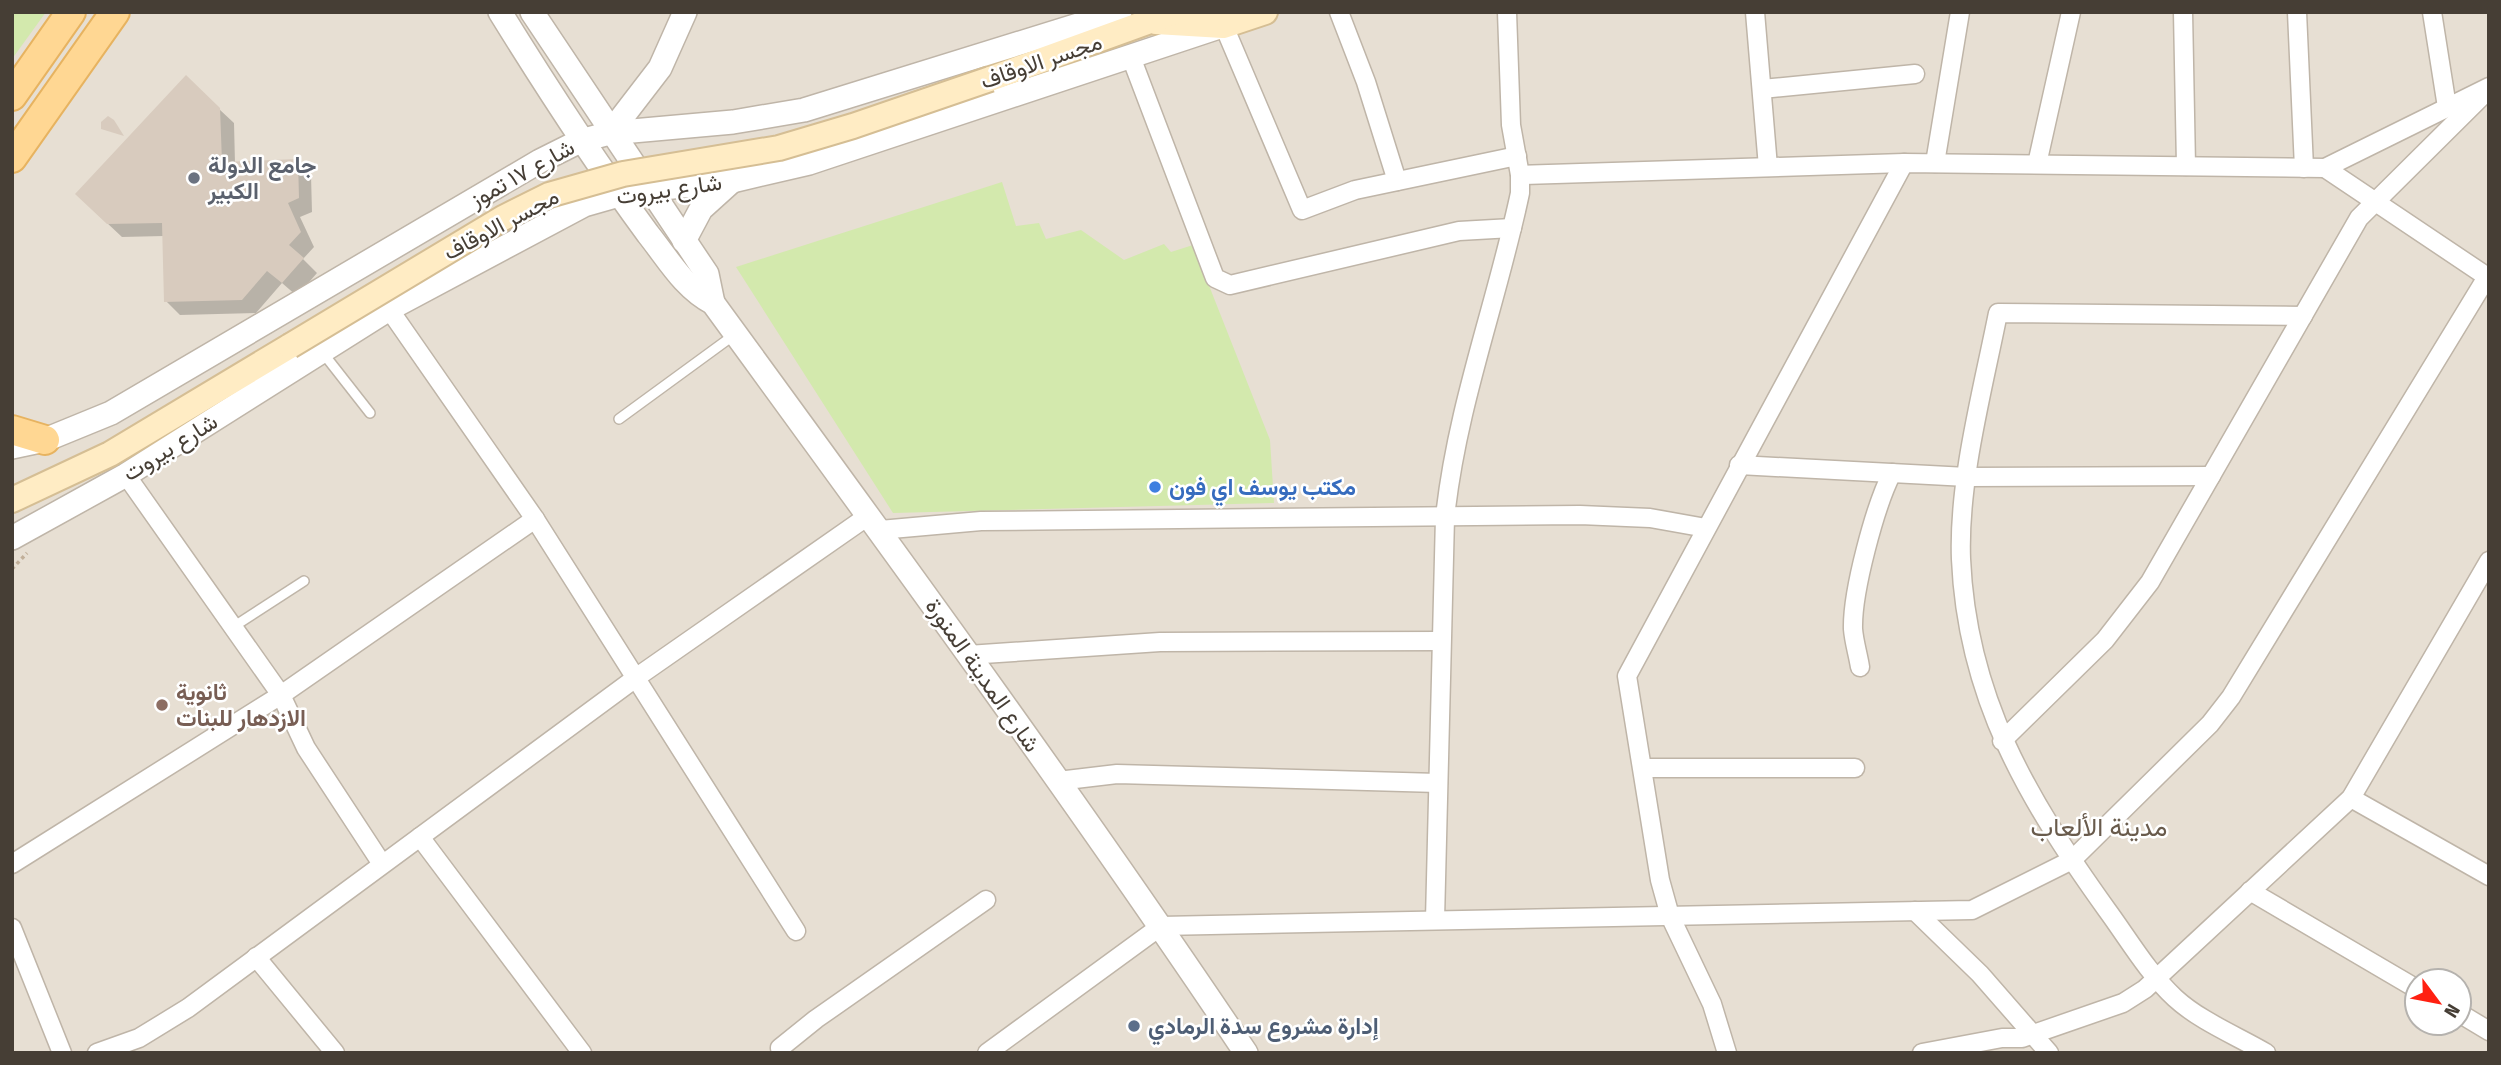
<svg xmlns="http://www.w3.org/2000/svg" width="2501" height="1065" font-family="'Fira Sans Condensed',Vazirmatn,sans-serif">
	<rect width="100%" height="100%" fill="#f3eee5"/>
	<path fill="#e7dfd3" fill-rule="evenodd" d="M12,12H2489V1053H12ZM2417,981H2459V1023H2417Z"/>
	<g fill="#d3e9ad">
		<path d="M12,12H46L12,59Z"/>
		<path d="M1002,182L1016,226L1039,223L1046,239L1081,230L1124,260L1164,244L1171,252L1193,245L1270,440L1274,503L893,513L736,267Z"/>
	</g>
	<path fill="#0003" d="M219,109L234,123L235,163L297,161L311,175L312,212L300,217L314,247L303,259L317,273L297,296L282,283L256,313L180,315L166,301L164,236L122,237L91,208Z"/>
	<g fill="#d8cbbe">
		<path d="M186,75L220,108L222,162L298,159L299,198L288,203L301,232L289,245L304,258L282,283L267,271L242,300L164,302L162,223L107,224L75,194Z"/>
		<path d="M108,116L114,120L124,136L101,129V122Z"/>
	</g>
	<g fill="none" stroke-linecap="round" stroke-linejoin="round">
		<g stroke="#bfb5a8" stroke-width="12">
			<g id="service">
				<path d="M323,353L370,413"/>
				<path d="M619,419L734,335"/>
				<path d="M233,627L304,581"/>
			</g>
		</g>
		<g stroke="#bfb5a8" stroke-width="21">
			<g id="minor">
				<path d="M1218,12L1302,210L1355,190L1517,156"/>
				<path d="M1339,12L1366,82L1397,181"/>
				<path d="M1755,12L1768,167"/>
				<path d="M2183,12L2186,166"/>
				<path d="M2297,12L2304,168"/>
				<path d="M2432,12L2447,107"/>
				<path d="M1131,57L1215,278L1230,285L1459,231L1512,228"/>
				<path d="M1762,89L1915,74"/>
				<path d="M1935,163L1960,12"/>
				<path d="M2037,164L2071,12"/>
				<path d="M2325,168L2489,278"/>
				<path d="M1520,175L1904,163L2325,168L2489,87"/>
				<path d="M389,309L535,519L796,931"/>
				<path d="M1739,465L1967,477L2211,476"/>
				<path d="M126,475L281,695L306,748L382,864"/>
				<path d="M880,530L981,521L1580,515L1650,518L1706,528"/>
				<path d="M968,655L1160,642L1441,641"/>
				<path d="M1860,667C1858,654 1854,642 1853,629C1852,592 1875,506 1892,473"/>
				<path d="M2002,741L2105,640L2150,582L2359,218L2481,97"/>
				<path d="M1643,768H1855"/>
				<path d="M1058,781L1117,774L1438,783"/>
				<path d="M2351,798L2489,876"/>
				<path d="M420,837L582,1053"/>
				<path d="M12,864L281,695L535,519"/>
				<path d="M2250,891L2417,989"/>
				<path d="M1915,911L1980,974L2049,1053"/>
				<path d="M1435,920L1445,517C1457,405 1497,302 1520,193V175L1511,125L1507,12"/>
				<path d="M12,928L62,1053"/>
				<path d="M256,957L335,1053"/>
				<path d="M2459,1013L2489,1031"/>
				<path d="M97,1053L139,1038L188,1008L637,677L868,516"/>
				<path d="M781,1053L780,1048L816,1019L986,900"/>
				<path d="M987,1053L1161,926L1972,910L2072,860L2210,724L2231,697L2487,277"/>
				<path d="M1727,1053L1712,1004L1670,916L1660,880L1627,676L1904,163"/>
				<path d="M1922,1053L2002,1038H2022L2123,1003L2145,989L2351,798L2489,561"/>
				<path d="M2266,1053C2237,1036 2200,1021 2175,998C2148,973 2129,940 2107,910C2028,800 1967,698 1961,559C1958,481 1983,389 1998,313L2303,316"/>
			</g>
		</g>
		<g stroke="#bfb5a8" stroke-width="26">
			<g id="tertiary">
				<path d="M500,12C547,88 595,162 648,234C668,259 684,288 713,303C894,551 1075,798 1246,1053"/>
				<path d="M532,12L707,274L713,303"/>
				<path d="M610,133L660,68L685,12"/>
				<path d="M684,241L701,209L732,181"/>
				<path d="M12,447L45,440L111,413L540,161L580,141L610,133L733,122L804,110L1120,12"/>
				<path d="M12,538L126,475L389,309L584,205L633,191L732,181L809,163L1219,27"/>
			</g>
		</g>
		<g stroke="#d5be94" stroke-width="28">
			<g id="secondary">
				<path d="M1156,22L1223,26L1265,12"/>
				<path d="M990,79L1175,12"/>
				<path d="M12,500L110,454L290,346"/>
			</g>
		</g>
		<g stroke="#e7b360" stroke-width="32">
			<g id="primary">
				<path d="M12,96L71,12"/>
				<path d="M12,158L115,12"/>
				<path d="M12,430L45,440"/>
			</g>
		</g>
		<path stroke="#c1af99" stroke-width="3.5" stroke-dasharray="3.5 3.5" stroke-linecap="butt" d="M12,569L27,553"/>
		<use href="#service" stroke="#fff" stroke-width="9"/>
		<use href="#minor" stroke="#fff" stroke-width="18"/>
		<use href="#tertiary" stroke="#fff" stroke-width="23"/>
		<use href="#secondary" stroke="#ffecc4" stroke-width="24"/>
		<use href="#primary" stroke="#ffd793" stroke-width="28"/>
		<g stroke="#d5be94" stroke-width="28" stroke-linecap="butt">
			<path id="secondary-bridge" d="M290,346L503,218L549,195L623,174L779,148L853,126L990,79"/>
		</g>
		<use href="#secondary-bridge" stroke="#ffecc4" stroke-width="24"/>
	</g>
	<circle fill="#6b7280" stroke="#fff" stroke-width="2.5" cx="194" cy="178" r="7"/>
	<circle fill="#3f7fe0" stroke="#fff" stroke-width="2.5" cx="1155" cy="487" r="7"/>
	<circle fill="#8d6e63" stroke="#fff" stroke-width="2.5" cx="162" cy="705" r="7"/>
	<circle fill="#5c6f8a" stroke="#fff" stroke-width="2.5" cx="1134" cy="1026" r="7"/>
	<g text-anchor="middle" dominant-baseline="central" stroke-width="5" stroke-linejoin="round" paint-order="stroke">
		<g font-size="23" fill="#463e35" stroke="#fff">
			<text transform="translate(1041 61) rotate(-19)">مجسر الاوقاف</text>
			<text transform="translate(522 173) rotate(-29)">شارع ١٧ تموز</text>
			<text transform="translate(669 189) rotate(-8)">شارع بيروت</text>
			<text transform="translate(501 224) rotate(-28)">مجسر الاوقاف</text>
			<text transform="translate(170 447) rotate(-32)">شارع بيروت</text>
			<text transform="translate(983 675) rotate(55)">شارع المدينة المنورة</text>
		</g>
		<g font-size="23" font-weight="bold" fill="#5b616d" stroke="#fff" text-anchor="start">
			<text x="208" y="165">جامع الدولة<tspan x="208" dy="26">الكبير</tspan></text>
		</g>
		<g font-size="23" font-weight="bold" fill="#366cbe" stroke="#fff" text-anchor="start">
			<text x="1169" y="487">مكتب يوسف اي فون</text>
		</g>
		<g font-size="23" font-weight="bold" fill="#785e54" stroke="#fff" text-anchor="start">
			<text x="176" y="692">ثانوية<tspan x="176" dy="26">الازدهار للبنات</tspan></text>
		</g>
		<g font-size="23" font-weight="bold" fill="#4e5e75" stroke="#fff" text-anchor="start">
			<text x="1148" y="1026">إدارة مشروع سدة الرمادي</text>
		</g>
		<g font-size="26" fill="#695b4c" stroke="#fff">
			<text x="2099" y="827">مدينة الألعاب</text>
		</g>
	</g>
	<rect width="2501" height="1065" fill="none" stroke="#463e35" stroke-width="28"/>
	<g transform="translate(2438 1002) rotate(122)"><circle r="33" fill="#ffffff" stroke="#b5b2ae" stroke-width="2"/>
	<path d="M0-5L12 26L0 18L-12 26Z" fill="#ff2011"/>
	<text y="-10" font-size="19" font-weight="bold" text-anchor="middle" fill="#463e35">N</text>
	</g>
</svg>
